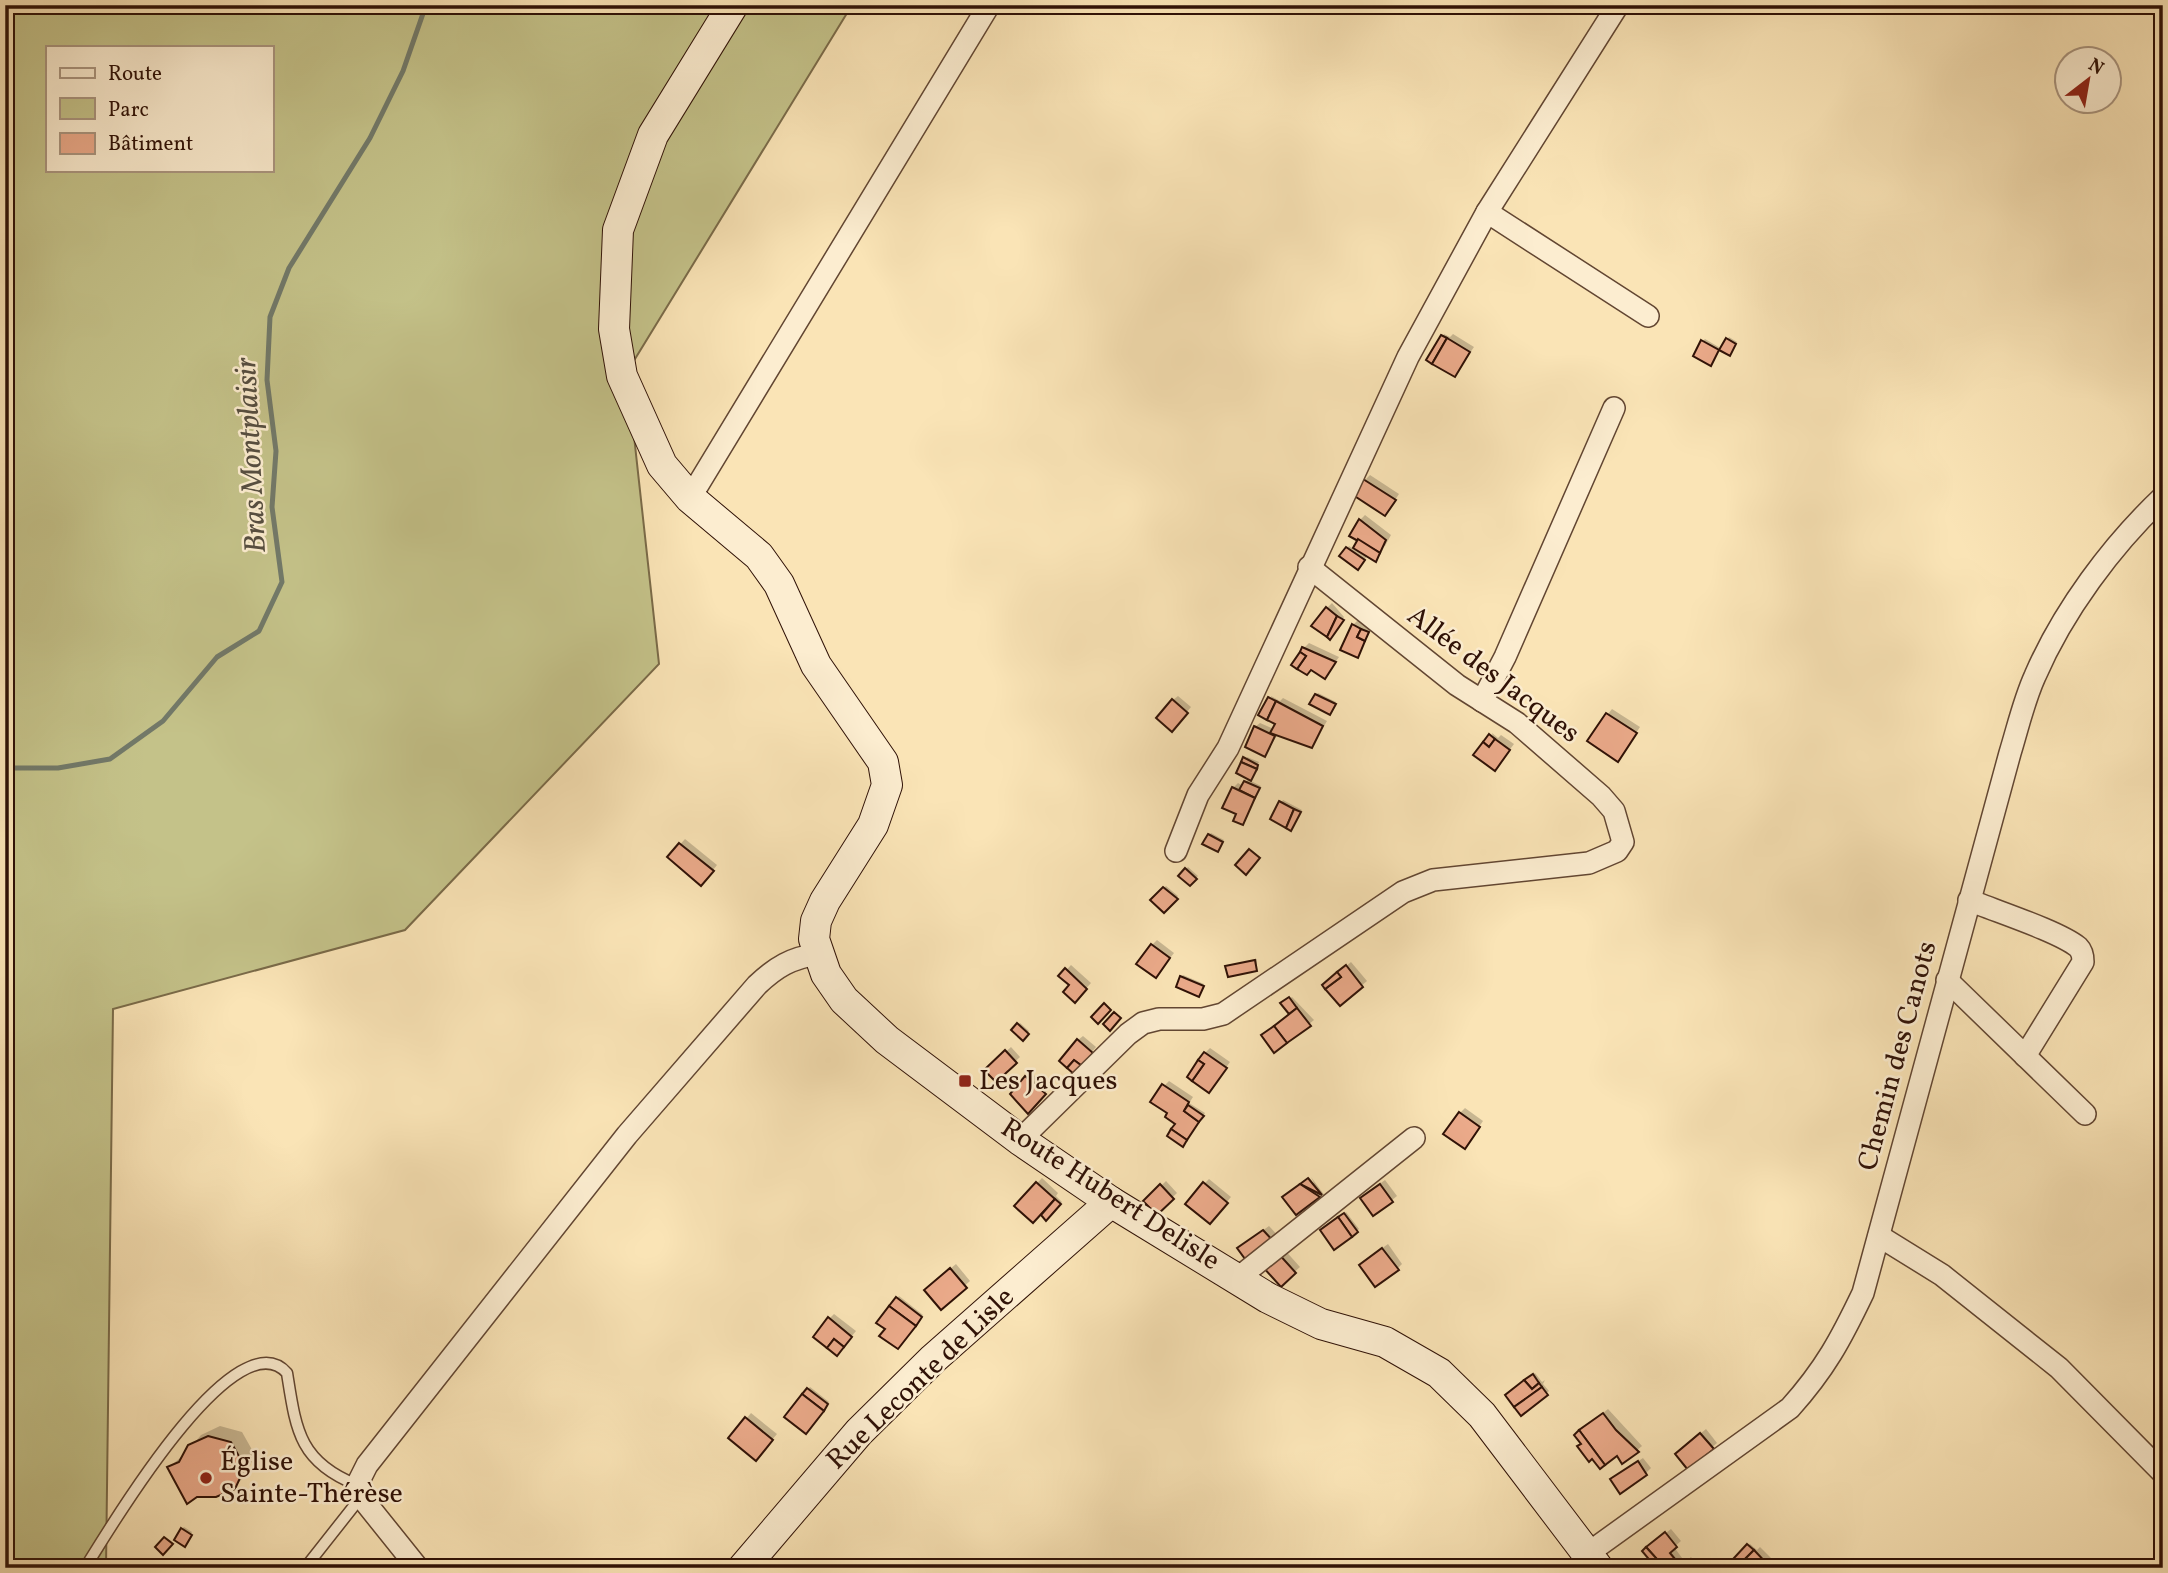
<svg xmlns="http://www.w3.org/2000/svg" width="2168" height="1573" font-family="Vollkorn,serif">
	<rect width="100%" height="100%" fill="#fae4b6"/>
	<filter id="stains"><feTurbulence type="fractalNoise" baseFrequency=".00286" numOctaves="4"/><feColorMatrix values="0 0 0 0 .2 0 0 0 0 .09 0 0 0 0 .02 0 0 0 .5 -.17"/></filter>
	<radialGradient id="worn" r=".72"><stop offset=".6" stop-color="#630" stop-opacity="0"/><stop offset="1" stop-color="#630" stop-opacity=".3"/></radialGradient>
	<path fill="#c4c289" stroke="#7a6a48" stroke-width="2" fill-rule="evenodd" d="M5,5H852L627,372L659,664L405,930L113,1009L106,1568H5ZM47,47H271V170H47Z"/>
	<g fill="#0003">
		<path d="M1444,334L1450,337L1453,334L1474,347L1455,375L1428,359Z"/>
		<path d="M1729,337L1737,342L1731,352L1719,348L1712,361L1703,341L1705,339L1722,349Z"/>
		<path d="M1370,475L1399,494L1389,509L1365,480Z"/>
		<path d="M1365,515L1391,535L1385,546L1368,555L1360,566L1342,556L1349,546L1354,549L1358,542L1360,520Z"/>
		<path d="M1332,603L1344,617L1332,635L1327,608Z"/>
		<path d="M1358,620L1370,630L1357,656L1353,625Z"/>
		<path d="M1309,643L1339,657L1329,671L1312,669L1304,648Z"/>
		<path d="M1318,693L1336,702L1332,711L1316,695Z"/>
		<path d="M1178,696L1191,707L1177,724L1173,700Z"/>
		<path d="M1271,696L1280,701L1283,698L1327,721L1312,746L1278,734L1265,755L1255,727L1260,723L1274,729L1278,723Z"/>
		<path d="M1612,709L1640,727L1622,754L1608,714Z"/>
		<path d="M1492,733L1498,738L1501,735L1514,744L1499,764Z"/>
		<path d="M1247,757L1259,762L1249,780L1261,786L1242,823L1233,788L1238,783L1243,786L1249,778Z"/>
		<path d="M1283,800L1302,810L1293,827L1272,819Z"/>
		<path d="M1211,833L1224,840L1220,848L1209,835Z"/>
		<path d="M685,839L717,865L706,879L669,857Z"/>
		<path d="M1188,867L1198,876L1190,884L1181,875Z"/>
		<path d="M1166,886L1178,896L1164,911L1152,900Z"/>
		<path d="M1157,940L1174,953L1160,971L1152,945Z"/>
		<path d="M1257,959V970L1227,967L1229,965Z"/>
		<path d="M1351,962L1367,981L1340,1004L1324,985Z"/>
		<path d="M1071,965L1091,983L1080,995L1061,976Z"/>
		<path d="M1183,975L1204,984L1200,993L1181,977Z"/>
		<path d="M1292,997L1314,1020L1309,1024L1291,1013L1283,1004Z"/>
		<path d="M1020,1023L1029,1031L1023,1039L1013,1030Z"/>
		<path d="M1083,1036L1096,1047L1075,1072L1078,1040Z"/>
		<path d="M1011,1047L1020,1057L996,1080L986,1070Z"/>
		<path d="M1210,1048L1230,1062L1209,1091L1205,1053Z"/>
		<path d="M1031,1073L1049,1088L1033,1107L1027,1078Z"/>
		<path d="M1169,1081L1193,1097L1189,1103L1205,1113L1189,1136L1170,1113L1164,1086Z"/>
		<path d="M1465,1108L1483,1121L1469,1141L1460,1113Z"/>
		<path d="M1311,1177L1325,1196L1320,1194L1296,1213L1289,1193L1306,1180L1314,1183Z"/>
		<path d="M1042,1178L1058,1193L1056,1196L1062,1202L1046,1218L1041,1213L1016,1206Z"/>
		<path d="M1209,1179L1231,1197L1214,1217L1204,1184Z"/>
		<path d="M1385,1180L1397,1196L1392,1200L1367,1193Z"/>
		<path d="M1166,1181L1177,1193L1157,1212L1146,1201Z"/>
		<path d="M1346,1212L1359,1229L1351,1235L1344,1214Z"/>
		<path d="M1269,1226L1279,1237L1244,1244Z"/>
		<path d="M1388,1244L1402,1264L1397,1269L1366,1260Z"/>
		<path d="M1283,1248L1300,1267L1281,1284L1264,1266Z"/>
		<path d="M956,1264L970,1281L941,1307L931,1285Z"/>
		<path d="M899,1296L923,1315L919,1320L887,1328L892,1305Z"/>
		<path d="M834,1314L856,1331L837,1354L829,1319Z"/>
		<path d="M1535,1373L1542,1382L1545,1380L1543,1384L1549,1391L1522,1413L1530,1377Z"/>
		<path d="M810,1387L829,1402L827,1405L786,1417Z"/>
		<path d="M1608,1409L1642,1446L1623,1462L1617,1454L1589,1459L1576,1435Z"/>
		<path d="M751,1413L777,1434L760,1454L730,1438Z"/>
		<path d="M220,1426L242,1432L255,1455L245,1476L234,1487L169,1467L185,1454L201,1435Z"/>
		<path d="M1706,1429L1717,1443L1688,1468L1682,1449Z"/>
		<path d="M1643,1458L1651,1468L1646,1473L1612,1479Z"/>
		<path d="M184,1527L192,1532L186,1543L182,1529Z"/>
		<path d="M1671,1529L1681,1541L1674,1547L1685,1562L1691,1557L1695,1562L1689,1568H1649L1646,1565L1654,1542Z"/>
		<path d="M1750,1544L1757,1550L1760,1547L1781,1568H1746L1736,1558Z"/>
		<path d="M205,1558L218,1568H196Z"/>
		<path d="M228,1563L234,1567V1568H223Z"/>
	</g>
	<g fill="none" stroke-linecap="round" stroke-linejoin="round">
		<path stroke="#727969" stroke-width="5" d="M5,768H58L110,759L163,721L217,657L259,631L282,582L272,507L276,451L267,380L270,317L289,268L370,138L403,71L426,5"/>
	</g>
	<g fill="#ebaa8a" stroke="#2f1106" stroke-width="2">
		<path d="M1441,335L1447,338L1432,364L1426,360Z"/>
		<path d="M1447,338L1470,352L1455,377L1432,364Z"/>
		<path d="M1726,338L1736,344L1730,356L1719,350Z"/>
		<path d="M1701,340L1719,350L1711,366L1693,356Z"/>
		<path d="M1363,479L1396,500L1385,516L1353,495Z"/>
		<path d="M1359,519L1386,540L1380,553L1349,536Z"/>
		<path d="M1358,539L1380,553L1376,562L1353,548Z"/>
		<path d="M1346,547L1365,560L1358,570L1339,556Z"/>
		<path d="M1326,607L1337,616L1327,637L1311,626Z"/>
		<path d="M1337,616L1344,620L1330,640L1327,637Z"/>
		<path d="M1352,624L1361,629L1357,637L1365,641L1358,658L1340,650Z"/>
		<path d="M1361,629L1369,632L1365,641L1357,637Z"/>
		<path d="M1302,647L1336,662L1325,679L1311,670L1307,675L1297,669L1306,656L1300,652Z"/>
		<path d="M1300,652L1306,656L1297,669L1291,665Z"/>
		<path d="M1315,694L1336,704L1330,715L1309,704Z"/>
		<path d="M1268,697L1276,701L1267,720L1258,715Z"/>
		<path d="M1172,699L1188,713L1172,732L1156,718Z"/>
		<path d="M1276,701L1323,726L1312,748L1270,733L1275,724L1267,720Z"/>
		<path d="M1606,713L1637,733L1618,762L1587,741Z"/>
		<path d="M1254,726L1275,736L1265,757L1245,747Z"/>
		<path d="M1489,734L1495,739L1489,747L1483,742Z"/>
		<path d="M1495,739L1510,750L1495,771L1473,755L1483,742L1489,747Z"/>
		<path d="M1243,757L1258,765L1257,769L1241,762Z"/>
		<path d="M1241,762L1257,769L1251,781L1236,773Z"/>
		<path d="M1244,781L1260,788L1255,798L1239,790Z"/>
		<path d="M1232,787L1255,798L1243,825L1233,821L1236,814L1222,808Z"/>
		<path d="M1279,801L1294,809L1286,828L1270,819Z"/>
		<path d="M1294,809L1301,812L1291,831L1286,828Z"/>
		<path d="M1208,834L1223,842L1218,852L1202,844Z"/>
		<path d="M679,843L714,871L701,886L667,857Z"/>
		<path d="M1249,849L1260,858L1246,875L1235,865Z"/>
		<path d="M1185,868L1197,879L1190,886L1178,876Z"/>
		<path d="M1163,887L1178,899L1164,913L1150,900Z"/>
		<path d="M1151,944L1170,958L1156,978L1136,964Z"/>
		<path d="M1255,960L1257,971L1228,977L1225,966Z"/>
		<path d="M1346,965L1363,987L1340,1006L1325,989L1341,977L1337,972Z"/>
		<path d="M1065,968L1087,989L1075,1003L1063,992L1069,985L1058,976Z"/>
		<path d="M1337,972L1341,977L1325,989L1322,985Z"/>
		<path d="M1180,976L1204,986L1199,997L1176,987Z"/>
		<path d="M1289,997L1297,1008L1289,1014L1280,1003Z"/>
		<path d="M1104,1003L1111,1010L1098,1024L1091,1017Z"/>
		<path d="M1297,1008L1311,1026L1287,1043L1274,1026Z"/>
		<path d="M1114,1012L1121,1018L1110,1031L1103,1024Z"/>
		<path d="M1017,1023L1029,1034L1023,1041L1011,1030Z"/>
		<path d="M1274,1026L1287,1043L1274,1053L1261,1035Z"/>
		<path d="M1077,1039L1093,1053L1082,1066L1074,1060L1067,1068L1059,1061Z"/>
		<path d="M1005,1050L1017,1063L996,1082L984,1070Z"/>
		<path d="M1204,1052L1227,1068L1209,1093L1192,1081L1204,1064L1198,1060Z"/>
		<path d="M1074,1060L1082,1066L1075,1075L1067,1068Z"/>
		<path d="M1198,1060L1204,1064L1192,1081L1187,1077Z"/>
		<path d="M1025,1076L1046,1094L1028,1114L1010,1094Z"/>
		<path d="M1162,1084L1189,1102L1184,1111L1199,1122L1187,1140L1171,1129L1175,1124L1165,1117L1167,1113L1150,1102Z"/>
		<path d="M1188,1105L1204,1116L1199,1122L1184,1111Z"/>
		<path d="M1459,1112L1480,1127L1465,1149L1443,1134Z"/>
		<path d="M1171,1129L1187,1140L1183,1147L1167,1136Z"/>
		<path d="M1308,1178L1322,1195L1300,1184Z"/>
		<path d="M1036,1182L1055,1199L1033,1223L1014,1206Z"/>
		<path d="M1203,1182L1228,1203L1210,1224L1185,1204Z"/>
		<path d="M1160,1184L1174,1199L1157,1215L1143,1201Z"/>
		<path d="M1300,1184L1320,1197L1296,1215L1282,1197Z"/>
		<path d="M1380,1184L1393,1202L1373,1216L1360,1198Z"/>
		<path d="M1055,1199L1061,1204L1046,1221L1041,1215Z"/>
		<path d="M1344,1213L1358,1232L1352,1237L1338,1217Z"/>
		<path d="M1338,1217L1352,1237L1334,1250L1320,1230Z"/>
		<path d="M1263,1230L1275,1243L1248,1263L1237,1248Z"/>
		<path d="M1382,1248L1399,1270L1375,1287L1359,1265Z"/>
		<path d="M1277,1252L1296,1273L1281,1287L1262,1266Z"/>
		<path d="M950,1268L967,1288L941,1310L924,1290Z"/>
		<path d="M896,1297L922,1317L916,1326L889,1306Z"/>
		<path d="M889,1306L916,1326L898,1349L879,1336L885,1329L876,1323Z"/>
		<path d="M828,1317L852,1337L844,1347L834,1339L827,1348L813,1337Z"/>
		<path d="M834,1339L844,1347L837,1356L827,1348Z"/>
		<path d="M1533,1374L1539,1383L1532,1389L1524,1380Z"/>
		<path d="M1524,1380L1532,1389L1539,1383L1542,1387L1514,1407L1505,1395Z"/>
		<path d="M1542,1387L1548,1395L1521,1416L1514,1407Z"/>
		<path d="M807,1388L828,1404L824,1411L802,1394Z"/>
		<path d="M802,1394L824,1411L806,1434L784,1417Z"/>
		<path d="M1603,1413L1616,1430L1639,1452L1622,1464L1617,1456L1605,1465L1579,1430Z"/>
		<path d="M745,1417L773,1440L756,1461L728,1438Z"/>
		<path d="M1579,1430L1605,1465L1600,1469L1592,1459L1589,1462L1577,1446L1581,1444L1574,1435Z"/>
		<path d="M1700,1433L1714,1449L1688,1470L1675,1454Z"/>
		<path d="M208,1436L231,1442L245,1467L235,1489L216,1497H197L187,1504L167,1467L179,1462L188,1445Z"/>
		<path d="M1638,1461L1647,1475L1620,1494L1610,1479Z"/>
		<path d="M181,1528L192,1535L185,1547L174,1540Z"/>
		<path d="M1665,1532L1677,1547L1670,1553L1680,1565L1686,1560L1692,1568H1655L1650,1562L1656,1558L1646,1547Z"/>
		<path d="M164,1537L173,1544L163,1555L155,1547Z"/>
		<path d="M1747,1544L1754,1550L1740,1564L1734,1558Z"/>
		<path d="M1646,1547L1656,1558L1650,1562L1655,1568L1644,1565L1648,1558L1642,1551Z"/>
		<path d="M1754,1550L1771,1568H1744L1740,1564Z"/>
	</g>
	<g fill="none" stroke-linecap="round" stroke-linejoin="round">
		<g stroke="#624632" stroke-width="13">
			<g id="service">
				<path d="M85,1568C107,1533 235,1315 287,1373C296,1430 299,1462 357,1485"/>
				<path d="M305,1568L361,1497"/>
			</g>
		</g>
		<g stroke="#624632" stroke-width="24">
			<g id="minor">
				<path d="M1487,212L1648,316"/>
				<path d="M690,498L989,5"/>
				<path d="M1482,701L1505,657L1614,408"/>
				<path d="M1176,851L1198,795L1228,748L1408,357L1487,212L1618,5"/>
				<path d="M1969,900C1995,911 2058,931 2078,947C2082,951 2083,956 2083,962L2025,1056"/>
				<path d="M1947,980L2085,1114"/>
				<path d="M1020,1140L1128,1034L1143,1023L1159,1019H1203L1223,1014L1403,892L1433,880L1589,863L1617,851L1623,842L1614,811L1601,796L1517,723L1457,685L1309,567"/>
				<path d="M1879,1236L1942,1275L2059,1368L2163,1473"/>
				<path d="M1238,1278L1414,1138"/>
				<path d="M1587,1554L1790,1408C1825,1369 1841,1339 1863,1293L2010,753C2018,727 2024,700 2035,676C2063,611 2112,545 2163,497"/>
				<path d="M418,1568L361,1497L357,1485L367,1465L627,1135L757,985C776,967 791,958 818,954"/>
			</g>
		</g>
		<g stroke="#2f1106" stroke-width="32">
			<g id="secondary">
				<path d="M733,5L653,135L618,230L614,329L622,376L662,465L690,498L759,556L779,584L816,665L883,762L887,785L873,825L825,901L816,921L814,939L826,974L844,1000L887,1040L1020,1140L1111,1202L1268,1298L1321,1324L1385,1342L1439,1373L1482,1415L1598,1568"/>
				<path d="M743,1568L859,1432L933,1359L1111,1202"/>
			</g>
		</g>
		<use href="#service" stroke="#fcedd0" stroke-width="10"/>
		<use href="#minor" stroke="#fcedd0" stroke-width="21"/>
		<use href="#secondary" stroke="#fcedd0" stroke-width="30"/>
	</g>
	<g fill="#8f2418" stroke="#fcedd0" stroke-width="2.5">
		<rect x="958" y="1074" width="14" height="14" rx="3.5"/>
		<circle cx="206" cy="1478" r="7"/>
	</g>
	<g text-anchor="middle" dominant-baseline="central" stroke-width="5" stroke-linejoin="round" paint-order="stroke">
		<g font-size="28" fill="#2f1106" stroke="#fcedd0">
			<text transform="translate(1493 675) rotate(37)">Allée des Jacques</text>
			<text transform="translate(1898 1056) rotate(-75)">Chemin des Canots</text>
			<text transform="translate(1110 1195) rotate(33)">Route Hubert Delisle</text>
			<text transform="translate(921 1379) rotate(-44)">Rue Leconte de Lisle</text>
		</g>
		<g font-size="28" fill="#2f1106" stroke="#fcedd0" text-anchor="start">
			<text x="979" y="1081">Les Jacques</text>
			<text x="220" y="1462">Église<tspan x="220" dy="32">Sainte-Thérèse</tspan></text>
		</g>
		<g font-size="30" font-style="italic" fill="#564e40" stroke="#fcedd0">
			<text transform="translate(252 455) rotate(-93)">Bras Montplaisir</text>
		</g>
	</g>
	<rect width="2168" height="1573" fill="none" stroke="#fae4b6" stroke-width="28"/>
	<rect x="7" y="7" width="2154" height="1559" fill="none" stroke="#2f1106" stroke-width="3.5"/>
	<rect x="14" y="14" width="2140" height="1545" fill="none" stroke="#2f1106" stroke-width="2"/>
	<rect x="46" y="46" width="228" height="126" fill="#fcedd0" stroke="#aa957f" stroke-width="2"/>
	<rect x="60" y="68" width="35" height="10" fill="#fcedd0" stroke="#aa957f" stroke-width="2"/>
	<text x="108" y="80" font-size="21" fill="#2f1106">Route</text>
	<rect x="60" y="98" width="35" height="21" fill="#c4c289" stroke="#aa957f" stroke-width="2"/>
	<text x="108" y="116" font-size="21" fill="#2f1106">Parc</text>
	<rect x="60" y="133" width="35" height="21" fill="#ebaa8a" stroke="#aa957f" stroke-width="2"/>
	<text x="108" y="150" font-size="21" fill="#2f1106">Bâtiment</text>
	<g transform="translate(2088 80) rotate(31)"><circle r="33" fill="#fcedd0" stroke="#aa957f" stroke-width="2"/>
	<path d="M0-5L12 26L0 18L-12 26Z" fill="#8f2418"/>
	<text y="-10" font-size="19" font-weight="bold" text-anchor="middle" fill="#2f1106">N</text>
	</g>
	<rect width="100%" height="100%" filter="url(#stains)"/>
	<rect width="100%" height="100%" fill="url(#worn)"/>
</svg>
